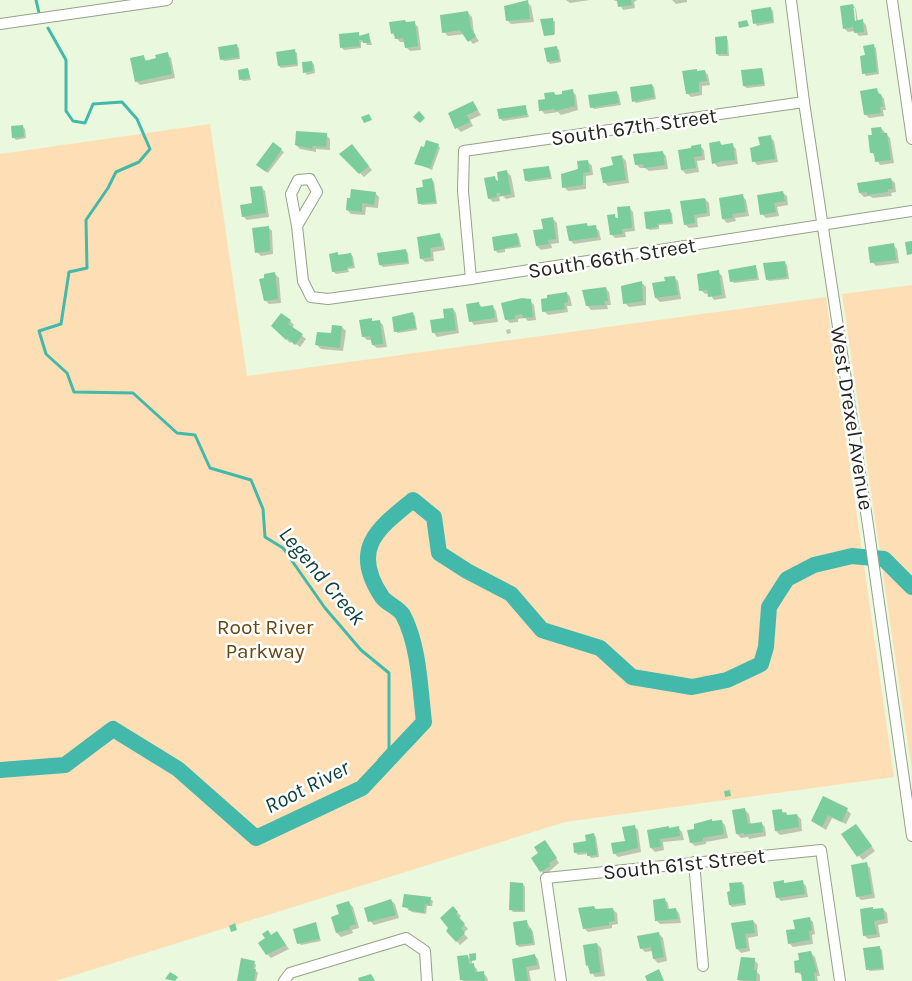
<svg xmlns="http://www.w3.org/2000/svg" width="912" height="981" font-family="Karla,sans-serif">
	<rect width="100%" height="100%" fill="#eaf8de"/>
	<g fill="#fedfb5">
		<path d="M210,124L247,376L826,297L894,777L565,822L56,981H0V154Z"/>
		<path d="M912,285V772L842,294Z"/>
	</g>
	<g fill="#0003" fill-rule="evenodd">
		<path d="M566,0H590L570,3Z"/>
		<path d="M613,0H637L634,2L635,8L623,10L619,2Z"/>
		<path d="M672,0H687V2L676,4Z"/>
		<path d="M527,2L531,6L534,22L511,24L507,20Z"/>
		<path d="M853,5L856,9L858,22L862,21L866,25L868,35L859,36L855,31L848,32L844,28ZM852,8H855L857,28H854Z"/>
		<path d="M770,9L773,11L774,23L757,26L755,23Z"/>
		<path d="M468,13L472,17L474,34L479,41L473,44L465,34L448,36L444,32Z"/>
		<path d="M552,19L555,22V34L545,35Z"/>
		<path d="M414,23L418,27L421,50L410,51L406,47L405,42H400L392,33L407,24Z"/>
		<path d="M358,34L361,37L369,35L372,45H367L365,42H361V48L344,50L342,48Z"/>
		<path d="M726,38L728,40L729,56H719L717,54Z"/>
		<path d="M236,46L239,48L240,59L224,61L222,59Z"/>
		<path d="M873,46L876,48L879,74L866,76L864,73L866,56Z"/>
		<path d="M556,48L559,50L561,62L550,64L548,61Z"/>
		<path d="M294,51L297,53L298,66L281,68L279,66Z"/>
		<path d="M167,54L171,58L175,78L140,85L136,81L143,57L148,62Z"/>
		<path d="M312,62L314,65L315,73L307,75L305,72Z"/>
		<path d="M761,69L763,72L765,86L747,88L744,86Z"/>
		<path d="M248,70L251,80L243,81L241,79Z"/>
		<path d="M704,71L708,75L710,85L702,86V95L691,97L687,93Z"/>
		<path d="M652,85L654,87L656,99L636,103L634,101Z"/>
		<path d="M877,90L884,99L886,110H883L884,116L869,118L865,114Z"/>
		<path d="M572,91L576,95L578,110L561,115L558,112L545,114L541,110L554,93L557,96Z"/>
		<path d="M617,93L619,95L621,105L594,109L592,107Z"/>
		<path d="M473,103L481,115L470,120L473,126L461,132L457,128Z"/>
		<path d="M525,106L529,117L503,121L500,118Z"/>
		<path d="M22,126L25,129L26,138L16,140L13,137Z"/>
		<path d="M881,128L890,138L894,163L880,165L872,152L874,136Z"/>
		<path d="M326,135L330,139V150L316,149V152L300,149L296,145Z"/>
		<path d="M770,137L774,141L778,162L757,165L754,161L761,146Z"/>
		<path d="M720,143L723,146L732,145L736,149L738,164L718,167L714,163Z"/>
		<path d="M438,145L440,148L432,170L416,163Z"/>
		<path d="M700,146L704,150L705,160L697,161L699,172L686,174L682,170Z"/>
		<path d="M281,150L284,152L268,173L260,167Z"/>
		<path d="M355,150L372,170L364,177L341,154Z"/>
		<path d="M662,152L666,156L668,169L649,171L645,168H640L636,164Z"/>
		<path d="M622,157L626,161L629,183L608,186L604,182Z"/>
		<path d="M588,162L592,166L593,175L586,176V189L568,191L564,187Z"/>
		<path d="M548,167L550,170L552,179L528,182L526,180Z"/>
		<path d="M507,172L511,176L515,197L506,199L503,196L499,197L500,201L493,202L489,198L494,177L500,183Z"/>
		<path d="M891,179L895,183L896,192L891,193L892,196L873,198L870,196L864,197L860,193Z"/>
		<path d="M432,180L434,182L437,204L422,205L419,203L425,188Z"/>
		<path d="M261,187L265,191L269,217L247,220L243,216L254,204Z"/>
		<path d="M375,193L379,197L378,208L366,207L365,215L351,214L347,210Z"/>
		<path d="M783,193L787,196L788,205L777,207L779,216L766,218L762,214Z"/>
		<path d="M742,196L746,200L749,216L735,218L736,221L727,223L723,219Z"/>
		<path d="M705,199L709,203L710,216L697,218L698,227L689,228L685,224Z"/>
		<path d="M629,208L633,212L635,231L625,232L626,237L615,238L611,234L615,216L620,222Z"/>
		<path d="M669,211L672,213L673,224L659,225V229L650,230L647,228Z"/>
		<path d="M553,219L557,223L559,243L551,244L552,248L541,250L537,246L535,231L544,230Z"/>
		<path d="M587,225L589,227H595L599,231L601,240L574,244L570,240Z"/>
		<path d="M268,227L272,231L273,254L261,256L257,252Z"/>
		<path d="M439,235L443,239L445,250L433,252L434,261L425,262L421,258Z"/>
		<path d="M517,235L519,237L521,247L505,249V252L498,253L495,250Z"/>
		<path d="M893,245L897,249L899,263L876,266L872,262Z"/>
		<path d="M406,251L408,253L409,264L383,267L380,265Z"/>
		<path d="M338,254L340,256L351,254L353,257L355,268L348,269L349,272L336,274L333,271Z"/>
		<path d="M784,262L787,265L789,279L769,281L767,279Z"/>
		<path d="M755,267L757,269L759,280L734,283L732,281Z"/>
		<path d="M718,272L722,276L726,298L714,300L709,293L705,294L701,290Z"/>
		<path d="M275,274L279,278L281,303L269,304L265,300Z"/>
		<path d="M674,277L678,281L681,299L660,302L656,298L667,282Z"/>
		<path d="M642,283L646,287V305L629,307L625,303Z"/>
		<path d="M605,288L609,292L611,305H607L608,309L591,310L587,305Z"/>
		<path d="M567,293L570,297L572,306H567L568,312L548,315L544,311Z"/>
		<path d="M530,301L534,305L536,320L528,321L525,318L518,319V322L510,323L506,319Z"/>
		<path d="M479,304L483,308L493,307L496,311L498,322L474,325L471,321Z"/>
		<path d="M453,309L456,313L459,333L437,337L434,333Z"/>
		<path d="M413,314L415,316L417,330L398,333L395,331Z"/>
		<path d="M290,321L294,325L292,328L306,339L300,347L292,341L290,343L273,326Z"/>
		<path d="M379,321L383,325L387,347L377,348L373,345L372,340H367L363,336Z"/>
		<path d="M342,327L346,331L343,351L321,349L317,345Z"/>
		<path d="M510,329L511,333L507,334L506,330Z"/>
		<path d="M823,798L847,810L851,814L846,824L832,818L826,830L812,821Z"/>
		<path d="M745,810L749,814L751,825L761,823L765,827L766,836L749,839L748,837L741,838L737,834Z"/>
		<path d="M781,810L788,817L797,815L801,819L802,831L780,835L776,831Z"/>
		<path d="M721,821L725,825L728,838L706,842V844L695,846L691,842L696,830Z"/>
		<path d="M634,826L638,830L641,852L618,857L614,853L626,842Z"/>
		<path d="M856,826L875,851L863,860L859,856Z"/>
		<path d="M678,828L682,832L684,840L663,842L664,850L655,852L651,848L648,831Z"/>
		<path d="M594,835L596,837L599,857L591,858L588,854L578,855L576,853Z"/>
		<path d="M548,846L559,863L545,875L541,871Z"/>
		<path d="M866,864L870,868L875,898L861,900L857,896Z"/>
		<path d="M783,882L785,884L802,882L806,886L808,897L781,901L777,897Z"/>
		<path d="M741,883L744,885L746,905L732,907L730,905Z"/>
		<path d="M523,884L525,887V912H513L511,910Z"/>
		<path d="M430,899L433,901L432,906H427L426,914L412,912L404,906Z"/>
		<path d="M664,899L668,903L669,910L675,909L679,913L681,923L660,924L656,920Z"/>
		<path d="M391,900L395,904L399,918L374,925L370,921Z"/>
		<path d="M349,903L353,907L359,928L352,930L353,933L341,937L337,933L333,918L341,915Z"/>
		<path d="M594,907L597,910L612,909L617,913L618,924L612,925V928L588,932L584,928Z"/>
		<path d="M453,908L461,916L459,919L468,929L463,933L468,938L460,945L448,931Z"/>
		<path d="M883,909L887,913L888,923L878,925L880,937L868,939L864,935L862,911Z"/>
		<path d="M809,918L813,922L815,934L812,935L813,944L793,947L789,943L797,930Z"/>
		<path d="M526,921L533,932L535,945L519,947L517,945Z"/>
		<path d="M753,921L757,925L758,936L748,938L750,951L741,953L737,949L733,924Z"/>
		<path d="M315,924L321,941L301,945L299,943Z"/>
		<path d="M659,934L663,938L667,961L658,963L654,959L653,951L645,952L641,948Z"/>
		<path d="M272,936L280,937L289,949L271,958L267,954Z"/>
		<path d="M597,944L601,948L605,976L595,977L587,965Z"/>
		<path d="M879,948L882,950L884,970L870,971L867,969Z"/>
		<path d="M811,953L815,957L820,976H817L818,981H804L803,976L797,972L801,961Z"/>
		<path d="M476,955V960L472,961V965L477,969L478,974L483,973L487,977L488,981H463L461,979L468,957L471,960Z"/>
		<path d="M534,955L538,959L540,969L529,971L531,981H517L513,960Z"/>
		<path d="M754,960L758,964L757,972L760,975V981H740L739,980Z"/>
		<path d="M254,962L256,965L255,970L258,973L256,981H239Z"/>
	</g>
	<g fill="none" stroke-linecap="round" stroke-linejoin="round">
		<g stroke="#42b9aa" stroke-width="3">
			<path d="M36,0L39,13"/>
			<path d="M48,28L66,60V111L73,121L85,123L93,104L122,102L137,119L150,149L139,162L116,172L108,188L86,220L87,268L69,272L61,324L39,331L46,354L67,373L74,392L133,393L177,433L195,435L210,468L251,480L263,509L265,537L283,548L325,608L361,650L389,673V749L379,760L374,775"/>
		</g>
		<path stroke="#42b9aa" stroke-width="16" d="M0,770L65,765L113,729L178,769L256,838L362,788L424,722C420,688 419,645 403,615C398,607 387,604 382,597C350,549 377,529 413,500L434,517L439,553L467,571L511,594L542,630L600,648L632,677L692,687L727,680L761,664L766,647L769,607L787,579L814,565L852,556L884,559L912,587"/>
	</g>
	<g fill="#7bcd9c">
		<path d="M528,0L530,19L506,21L504,6Z"/>
		<path d="M617,0H631L632,5L618,7Z"/>
		<path d="M853,4L855,21L863,19L864,32L854,33L853,27L843,29L840,6Z"/>
		<path d="M771,7L773,21L753,24L751,10Z"/>
		<path d="M468,11L471,28L476,36L468,42L460,30L442,33L440,15Z"/>
		<path d="M553,18L554,35L544,36L540,19Z"/>
		<path d="M405,20L406,22L415,21L418,46L405,48L403,38L395,39L394,33L391,34L389,22Z"/>
		<path d="M747,20L749,26L739,28L738,22Z"/>
		<path d="M359,32V36L369,33L370,43H363V40H359L360,46L340,48L339,34Z"/>
		<path d="M725,36H727V54H716L715,37Z"/>
		<path d="M237,44L239,57L220,60L218,47Z"/>
		<path d="M874,44L877,72L862,74L860,56L865,55L863,46Z"/>
		<path d="M557,46L559,60L547,62L544,48Z"/>
		<path d="M295,49L297,64L278,66L276,52Z"/>
		<path d="M168,52L172,74L135,82L130,58L144,55L145,61L156,58L155,55Z"/>
		<path d="M312,61L313,71L303,73L302,62Z"/>
		<path d="M248,68L250,78L239,80L238,70Z"/>
		<path d="M762,68L764,84L743,86L741,70Z"/>
		<path d="M697,69V71L705,70L707,81L699,82V92L686,94L682,71Z"/>
		<path d="M652,84L654,97L632,102L630,87Z"/>
		<path d="M877,88L878,94H881L883,106L880,107L881,113L864,115L860,91Z"/>
		<path d="M573,89L575,106L555,111V109L539,111L538,100L545,99L544,93L554,92L555,95L562,94V91Z"/>
		<path d="M617,91L619,103L590,108L588,95Z"/>
		<path d="M473,101L478,110L467,115L470,122L455,129L448,113Z"/>
		<path d="M526,105L527,115L499,119L497,109Z"/>
		<path d="M419,111L425,118L420,123L413,117Z"/>
		<path d="M369,114L372,120L364,123L361,117Z"/>
		<path d="M23,125L24,137L12,138L11,126Z"/>
		<path d="M881,127L882,133H887L891,160L875,162L874,153H870L868,135H872L871,128Z"/>
		<path d="M296,131L327,133L326,147L313,146L312,149L295,145Z"/>
		<path d="M771,135L775,159L752,162L750,148L760,145L758,137Z"/>
		<path d="M426,140L439,144L430,168L414,164L421,146L424,147Z"/>
		<path d="M720,141L721,145L733,143L735,160L722,161L712,164L709,143Z"/>
		<path d="M273,142L282,149L266,172L256,165Z"/>
		<path d="M352,144L369,166L359,174L339,154Z"/>
		<path d="M701,144L702,156L694,157L696,168L681,170L678,150L691,148V146Z"/>
		<path d="M663,151L665,165L644,168L643,164L635,165L633,154Z"/>
		<path d="M622,155L626,180L603,183L600,168L613,165L611,157Z"/>
		<path d="M588,160L590,172L583,173V185L562,188L561,174L578,169L577,161Z"/>
		<path d="M549,166L550,177L525,181L523,169Z"/>
		<path d="M507,170L511,194L500,196V193H496L497,197L488,199L484,178L495,176L496,181H498L497,172Z"/>
		<path d="M432,178L436,202L418,204L416,188L423,187L422,180Z"/>
		<path d="M891,178L893,189H888V192L867,195V192L859,193L857,183Z"/>
		<path d="M262,186L266,213L242,217L240,205L252,203L250,187Z"/>
		<path d="M351,189L376,192L374,205L362,203V212L346,210L347,198H350Z"/>
		<path d="M783,191L785,201L774,203L776,212L760,215L757,195Z"/>
		<path d="M743,194L746,212L732,214L733,218L722,219L719,198Z"/>
		<path d="M705,198L707,213L694,215L695,223L684,225L680,201Z"/>
		<path d="M630,206L632,228L622,229L623,234L610,235L607,215L615,214V218H618L617,207Z"/>
		<path d="M670,209L672,222L657,224L658,227L646,229L644,212Z"/>
		<path d="M553,217L556,239L548,240L549,244L536,246L533,230L543,229L541,219Z"/>
		<path d="M587,223V226L596,225L598,237L569,241L566,226Z"/>
		<path d="M269,226L270,251L255,253L252,228Z"/>
		<path d="M440,233L442,246L430,248L431,257L420,259L417,237Z"/>
		<path d="M517,233L519,245L494,251L492,237Z"/>
		<path d="M912,241V254L907,255L905,242Z"/>
		<path d="M894,243L896,260L870,263L868,247Z"/>
		<path d="M406,249L408,262L379,265L377,253Z"/>
		<path d="M338,252V255L351,253L353,266L347,267V270L332,272L329,254Z"/>
		<path d="M785,261L787,277L766,280L763,263Z"/>
		<path d="M756,265L757,278L730,282L728,270Z"/>
		<path d="M719,270L722,295L708,297L707,290L699,291L697,274Z"/>
		<path d="M275,272L278,299L264,301L259,279L264,278V274Z"/>
		<path d="M675,276L678,295L655,298L652,283L665,281L664,277Z"/>
		<path d="M642,281L643,301L623,304L621,286Z"/>
		<path d="M606,287L608,301H604L605,305L586,306L582,290Z"/>
		<path d="M567,292L568,302L564,303L565,309L542,312L541,299L547,298V295Z"/>
		<path d="M522,298L531,299L533,317L523,318L522,314L515,315V319L505,320L501,303Z"/>
		<path d="M479,302L480,307L493,305L495,318L469,322L466,304Z"/>
		<path d="M453,308L456,330L432,333L430,320L444,318L443,309Z"/>
		<path d="M413,312L416,328L394,332L392,317Z"/>
		<path d="M281,313L291,320L288,324L303,334L295,345L287,338L286,340L271,326Z"/>
		<path d="M372,318V321L380,320L383,344L372,345L370,336L362,337L359,320Z"/>
		<path d="M332,325L342,326L340,348L315,345L317,332L331,333Z"/>
		<path d="M730,790L731,796L725,797L724,791Z"/>
		<path d="M823,796L848,808L842,822L828,815L822,827L811,821Z"/>
		<path d="M745,808L748,824L762,822L763,832L744,835V833L736,834L732,810Z"/>
		<path d="M782,809V813L786,812L787,815L797,814L799,827L775,831L772,810Z"/>
		<path d="M712,819V821L722,820L724,834L703,838V841L690,843L687,830L694,829V824Z"/>
		<path d="M856,824L872,846L857,857L841,834Z"/>
		<path d="M635,825L638,848L613,854L611,843L625,841L622,827Z"/>
		<path d="M669,826V828L679,826L680,836L660,839L661,847L650,848L647,830Z"/>
		<path d="M594,833L597,855L587,856V852L574,853L573,843L586,841L585,835Z"/>
		<path d="M545,840L557,858L549,863L550,866L540,872L531,858L538,853L534,847Z"/>
		<path d="M867,862L872,894L856,897L851,865Z"/>
		<path d="M784,880V883L803,880L805,894L776,898L773,882Z"/>
		<path d="M510,882L523,883V911L509,910Z"/>
		<path d="M742,882L745,903L729,905L727,892L730,891L729,883Z"/>
		<path d="M404,894L431,897L430,905L425,904L424,913L408,910L409,908L402,907Z"/>
		<path d="M665,898L667,909L676,908L678,919L655,921L653,900Z"/>
		<path d="M391,899L396,915L368,922L364,908Z"/>
		<path d="M349,901L356,924L349,926L350,929L336,933L331,917L339,914L336,905Z"/>
		<path d="M453,906L458,912L456,914L465,924L461,928L465,933L456,942L446,931L448,928L440,918Z"/>
		<path d="M594,906L595,909L613,908L615,921L609,922V925L583,929L578,908Z"/>
		<path d="M873,907V909L883,908L885,919L874,921L877,934L863,936L860,909Z"/>
		<path d="M810,917L812,930L809,931L810,940L788,944L786,930L795,929L793,920Z"/>
		<path d="M527,920L528,929L531,928L533,943L516,945L513,922Z"/>
		<path d="M753,920L755,933L745,934L747,948L736,949L731,923Z"/>
		<path d="M316,922L320,939L297,944L293,929Z"/>
		<path d="M235,923L237,930L231,932L229,926Z"/>
		<path d="M268,930L271,935L277,931L286,945L266,955L258,943L265,938L262,934Z"/>
		<path d="M659,932L664,957L653,959L651,947L640,949L637,936Z"/>
		<path d="M597,943L601,972L590,974L588,965L586,966L583,945Z"/>
		<path d="M880,946L883,968L866,970L863,948Z"/>
		<path d="M811,951L817,972L814,973L815,981H802L801,972L795,973L794,961L799,960L798,953Z"/>
		<path d="M476,953V960L470,961L469,954Z"/>
		<path d="M535,954L537,965L526,967L528,981H515L512,959Z"/>
		<path d="M468,955L469,964L474,963L475,972L484,971L485,981L460,980L457,956Z"/>
		<path d="M741,957L755,958L754,970H757L756,981L737,980Z"/>
		<path d="M241,958L255,961L253,969H256L254,981H237Z"/>
		<path d="M659,969L664,981H647L645,976Z"/>
		<path d="M170,972L178,977L175,981L165,979Z"/>
		<path d="M371,974L375,981H359L358,978Z"/>
	</g>
	<g fill="none" stroke-linecap="round" stroke-linejoin="round">
		<g stroke="#95a189" stroke-width="12">
			<g id="minor">
				<path d="M791,0L804,102L869,532L912,836"/>
				<path d="M892,0L912,139"/>
				<path d="M0,24L167,0"/>
				<path d="M297,226L317,192L310,179L298,180L291,194L297,226L303,281L311,297L328,299L471,279L912,211"/>
				<path d="M471,279L463,191L464,151L804,102"/>
				<path d="M694,862L703,966"/>
				<path d="M284,981L290,973L406,938L425,951L427,981"/>
				<path d="M561,981L546,878L821,850L840,981"/>
			</g>
		</g>
		<use href="#minor" stroke="#fff" stroke-width="10"/>
	</g>
	<g text-anchor="middle" dominant-baseline="central" stroke-width="5" stroke-linejoin="round" paint-order="stroke">
		<g font-size="21" fill="#24281f" stroke="#fff">
			<text transform="translate(634 127) rotate(-8)">South 67th Street</text>
			<text transform="translate(612 258) rotate(-9)">South 66th Street</text>
			<text transform="translate(852 418) rotate(81)">West Drexel Avenue</text>
			<text transform="translate(684 864) rotate(-6)">South 61st Street</text>
		</g>
		<g font-size="21" fill="#68470e" stroke="#fff">
			<text x="265" y="627">Root River<tspan x="265" dy="24">Parkway</tspan></text>
		</g>
		<g font-size="22" font-style="italic" fill="#0e433d" stroke="#fff">
			<text transform="translate(322 576) rotate(50)">Legend Creek</text>
			<text transform="translate(307 787) rotate(-27)">Root River</text>
		</g>
	</g>
</svg>
